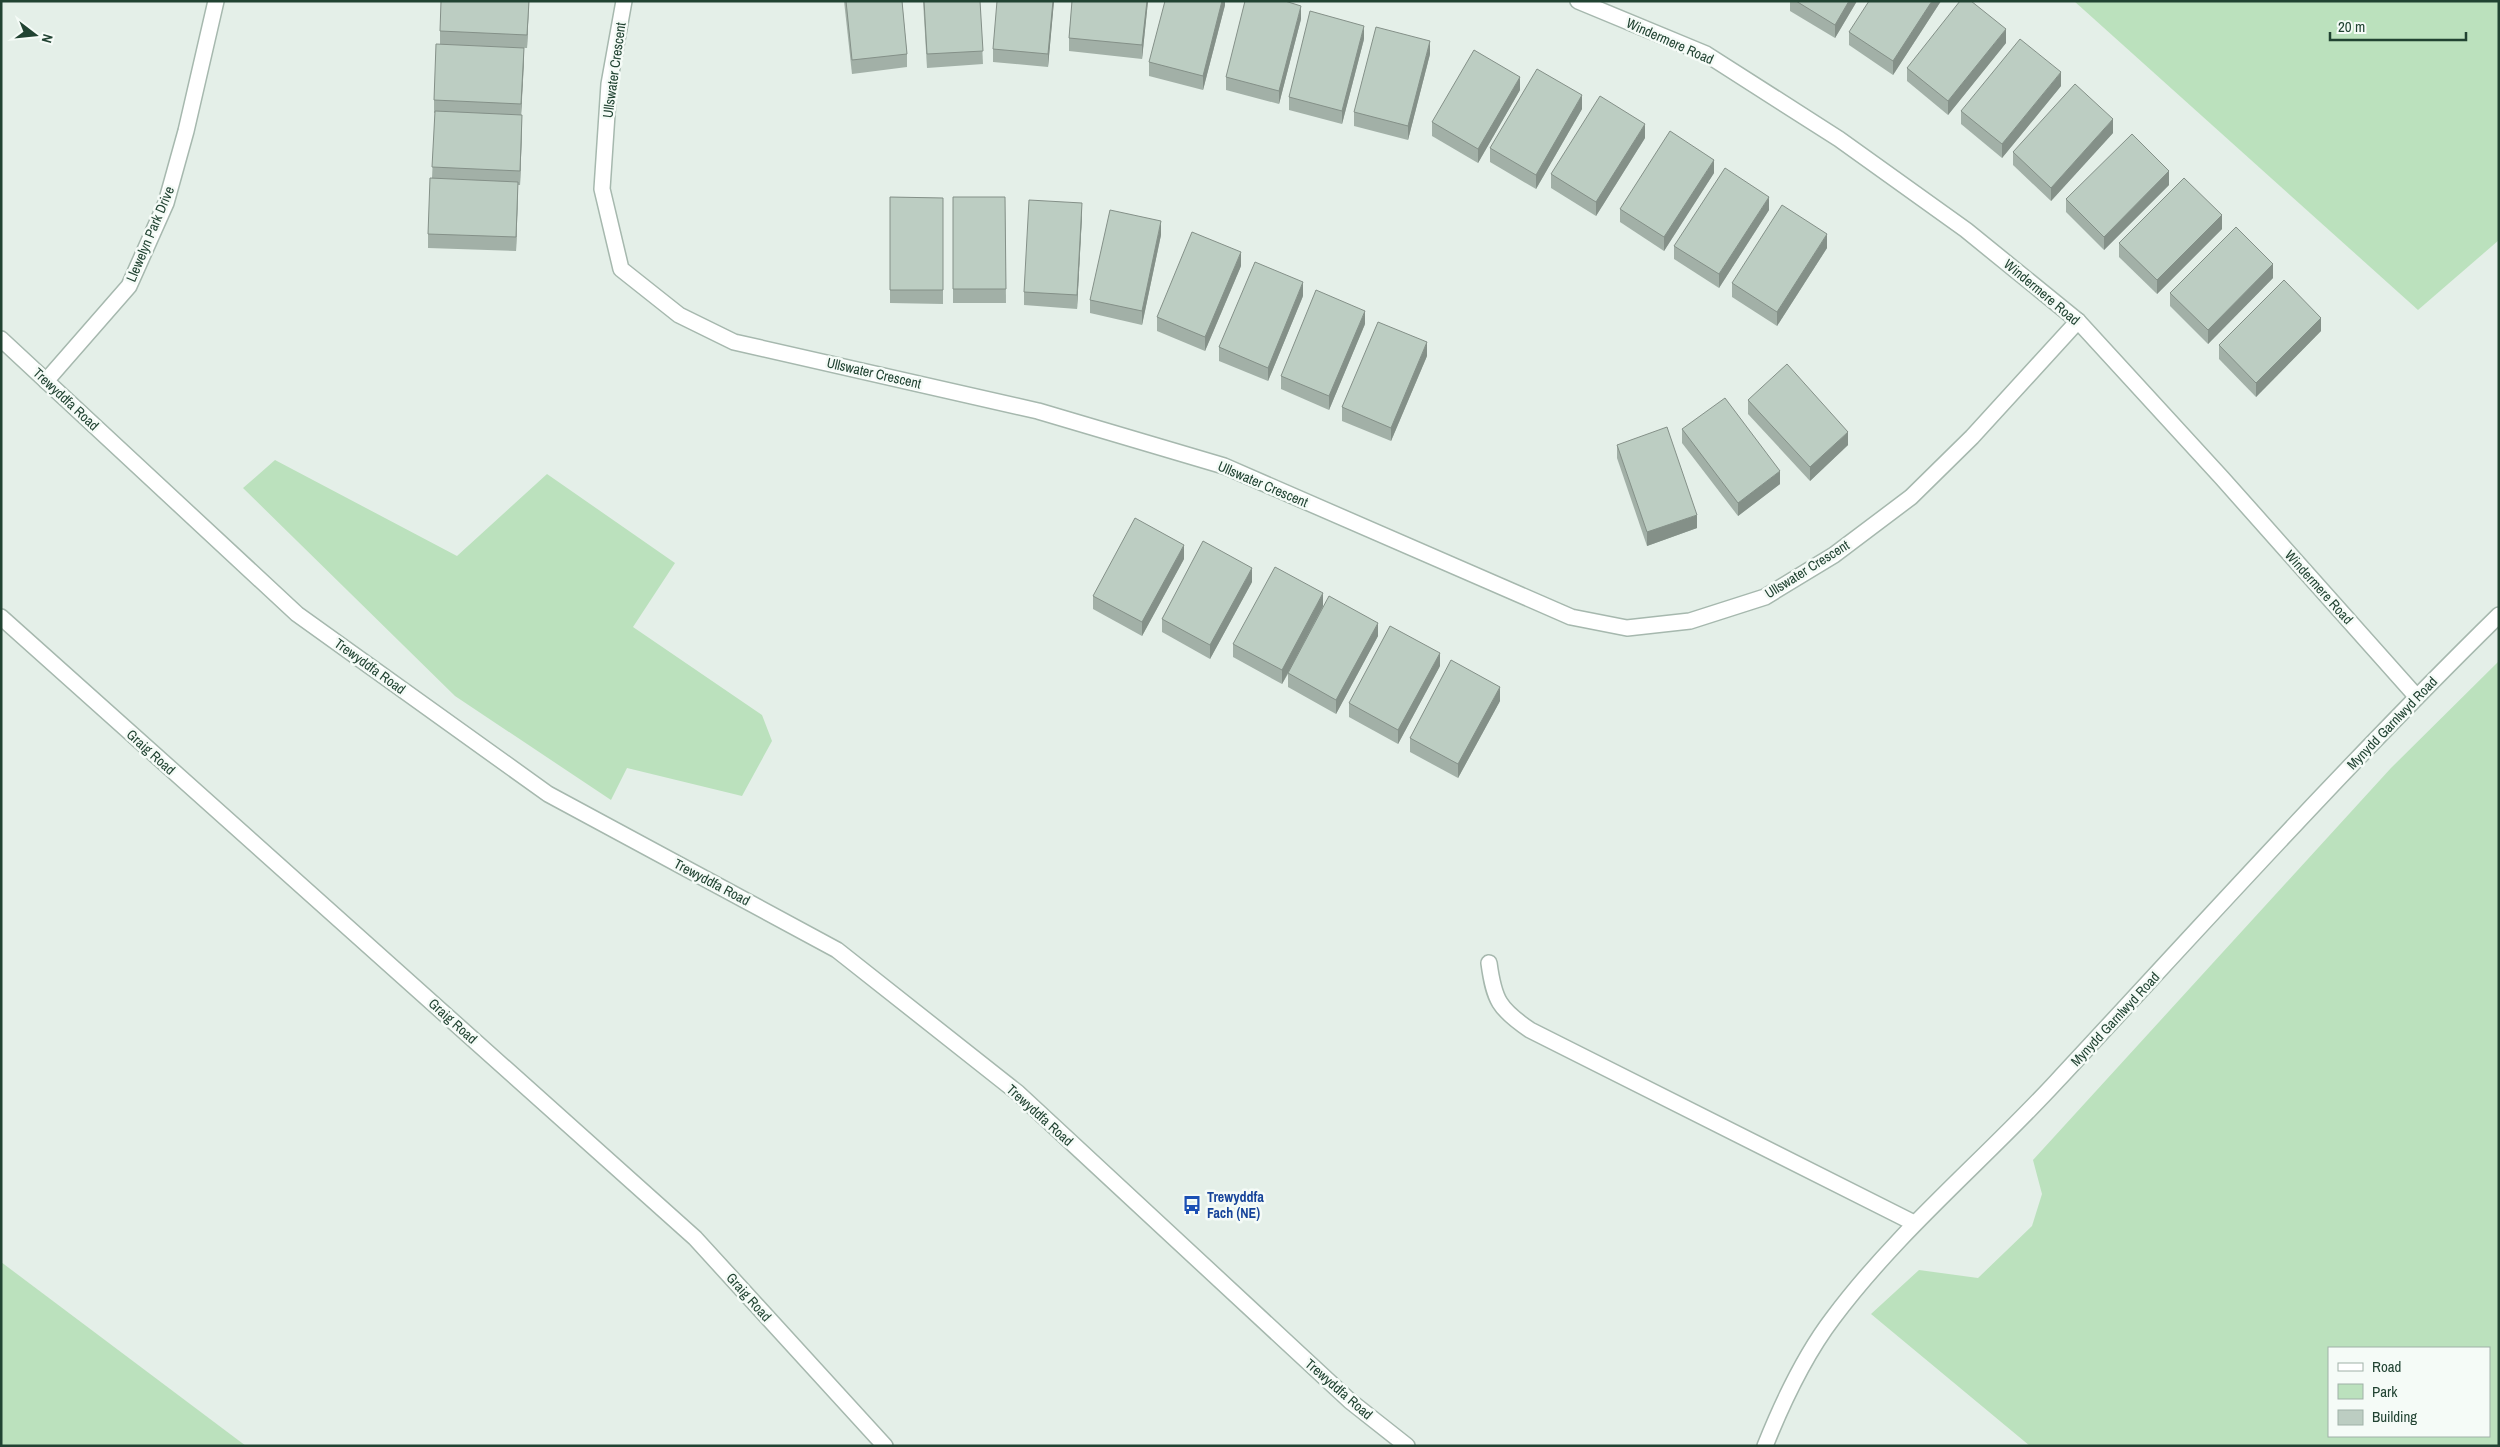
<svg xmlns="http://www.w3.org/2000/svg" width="2500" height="1447" font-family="'Archivo Narrow',sans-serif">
	<rect width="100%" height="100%" fill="#e4efe8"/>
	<g fill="#bbe1bd" fill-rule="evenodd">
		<path d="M2074,1H2499V240L2418,310Z"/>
		<path d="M275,460L457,556L547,474L675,563L633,627L762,715L772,741L742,796L627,768L611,800L455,696L243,488Z"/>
		<path d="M2499,661V1446H2030L1871,1314L1919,1270L1978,1278L2032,1226L2042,1194L2033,1160L2391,768ZM2329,1348H2489V1436H2329Z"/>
		<path d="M1,1262L246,1446H1Z"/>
	</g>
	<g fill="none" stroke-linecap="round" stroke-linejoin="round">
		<g stroke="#a6b8ae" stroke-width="18">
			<path id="lane" d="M1489,963C1494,1000 1499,1009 1530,1030L1914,1223"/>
		</g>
		<g stroke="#a6b8ae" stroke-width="18">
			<g id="street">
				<path d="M624,1L609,84L602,189L621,269L679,315L734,342L1038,411L1224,466L1571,617L1627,628L1690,621L1765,597L1834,555L1911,497L1972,437L2078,321"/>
				<path d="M1578,1L1706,54L1839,139L1966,230L2078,321L2222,478L2416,696"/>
				<path d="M1,339L297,614L548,794L837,950L1018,1093L1350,1401L1407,1446"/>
				<path d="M46,381L129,286L166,203L186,131L216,1"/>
				<path d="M1,617L695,1238L885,1446"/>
				<path d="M1765,1446C1783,1401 1804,1356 1833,1318C1898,1231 1983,1161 2056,1082C2202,925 2346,765 2499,615"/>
			</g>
		</g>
		<use href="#lane" stroke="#fff" stroke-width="15"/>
		<use href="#street" stroke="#fff" stroke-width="15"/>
	</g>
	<g fill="#a2b0a7">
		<path d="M529,1L527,48H524L521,115L522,129L520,185H518L516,251L428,248V234L432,178L435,113H434V100L440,44V31Z"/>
		<path d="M844,1H902L907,54V67L852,74Z"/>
		<path d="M923,1H980L983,64L927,68Z"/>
		<path d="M1054,1L1048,67L993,62V49Z"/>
		<path d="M1072,1H1148L1142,59L1069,51V38Z"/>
		<path d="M1225,1V5L1203,90L1149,76V62Z"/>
		<path d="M1790,1H1857L1835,38L1790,11Z"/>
		<path d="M1941,1L1893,75L1849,45V32Z"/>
		<path d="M1301,19L1279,104L1226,90V77Z"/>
		<path d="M1364,39L1342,124L1289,110V97Z"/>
		<path d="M2006,43L1948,115L1907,81V68Z"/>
		<path d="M1430,54L1408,140L1354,126V112Z"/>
		<path d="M2061,86L2002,158L1961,124V111Z"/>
		<path d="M1520,90L1478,163L1432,136V122Z"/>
		<path d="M1582,109L1536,189L1490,162V148Z"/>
		<path d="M2113,133L2051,201L2013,165V152Z"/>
		<path d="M1645,138L1596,216L1551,188V174Z"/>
		<path d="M1714,173L1664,251L1620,222V209Z"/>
		<path d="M2169,185L2104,250L2066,212V199Z"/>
		<path d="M890,197L943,198V304L890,303Z"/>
		<path d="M953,197H1005L1006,303H953Z"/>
		<path d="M1769,210L1719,288L1674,259V246Z"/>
		<path d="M1082,216L1077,309L1024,305V292Z"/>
		<path d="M2222,229L2157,294L2119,257V243Z"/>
		<path d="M1161,235L1142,325L1090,313V300Z"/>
		<path d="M1827,248L1777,326L1732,297V283Z"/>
		<path d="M1241,266L1205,351L1157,331V317Z"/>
		<path d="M2273,278L2208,344L2170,306V293Z"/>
		<path d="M1303,296L1268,381L1219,361V347Z"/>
		<path d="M1365,324L1329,410L1281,389V376Z"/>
		<path d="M2321,331L2256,397L2219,359V345Z"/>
		<path d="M1427,356L1391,441L1342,421V407Z"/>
		<path d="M1748,400L1848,445L1810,481L1748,414Z"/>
		<path d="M1682,429L1780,484L1738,516L1682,443Z"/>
		<path d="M1617,445L1697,528L1647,546L1617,458Z"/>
		<path d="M1184,559L1142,636L1093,609V596Z"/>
		<path d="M1252,582L1210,659L1162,632V619Z"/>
		<path d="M1323,606L1378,636L1336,714L1288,687V674L1282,684L1233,657V644Z"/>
		<path d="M1440,666L1398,744L1349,717V703Z"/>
		<path d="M1500,701L1458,778L1410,752V738Z"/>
	</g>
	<g fill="#849088">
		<path d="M529,1L527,48V35Z"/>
		<path d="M1053,1H1054L1048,67V54Z"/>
		<path d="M1147,1H1148L1142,59V45Z"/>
		<path d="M1222,1H1225V5L1203,90V76Z"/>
		<path d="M1849,1H1857L1835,38V25Z"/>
		<path d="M1932,1H1941L1893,75V61Z"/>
		<path d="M1301,6V19L1279,104V91Z"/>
		<path d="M1364,26V39L1342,124V111Z"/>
		<path d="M2006,29V43L1948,115V101Z"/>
		<path d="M1430,41V54L1408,140V126Z"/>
		<path d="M524,48V62L521,117V104Z"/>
		<path d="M2061,72V86L2002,158V144Z"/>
		<path d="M1520,77V90L1478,163V149Z"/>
		<path d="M1582,95V109L1536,189V175Z"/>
		<path d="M522,115V129L520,185V171Z"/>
		<path d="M2113,119V133L2051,201V188Z"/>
		<path d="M1645,124V138L1596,216V202Z"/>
		<path d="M1714,160V173L1664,251V237Z"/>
		<path d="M2169,171V185L2104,250V237Z"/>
		<path d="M518,182V195L516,251V237Z"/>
		<path d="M1769,197V210L1719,288V274Z"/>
		<path d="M1082,203V216L1077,309V295Z"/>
		<path d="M2222,215V229L2157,294V280Z"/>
		<path d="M1161,221V235L1142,325V311Z"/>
		<path d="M1827,234V248L1777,326V312Z"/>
		<path d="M1241,252V266L1205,351V337Z"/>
		<path d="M2273,264V278L2208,344V330Z"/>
		<path d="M1303,282V296L1268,381V368Z"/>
		<path d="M1365,311V324L1329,410V396Z"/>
		<path d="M2321,318V331L2256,397V383Z"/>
		<path d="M1427,342V356L1391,441V428Z"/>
		<path d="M1848,432V445L1810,481V467Z"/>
		<path d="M1780,471V484L1738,516V503Z"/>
		<path d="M1697,515V528L1647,546V532Z"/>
		<path d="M1184,545V559L1142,636V622Z"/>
		<path d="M1252,568V582L1210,659V645Z"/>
		<path d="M1323,593V606L1282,684V670Z"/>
		<path d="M1378,623V636L1336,714V700Z"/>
		<path d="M1440,653V666L1398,744V730Z"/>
		<path d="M1500,687V701L1458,778V764Z"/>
	</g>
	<g fill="#bccdc2" stroke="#849088">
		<path d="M441,1H529L527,35L440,31Z"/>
		<path d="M846,1H902L907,54L852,60Z"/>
		<path d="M924,1H980L983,51L927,54Z"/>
		<path d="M997,1H1053L1048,54L993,49Z"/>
		<path d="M1072,1H1147L1142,45L1069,38Z"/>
		<path d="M1165,1H1222L1203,76L1149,62Z"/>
		<path d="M1245,1H1285L1301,6L1279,91L1226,77Z"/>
		<path d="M1796,1H1849L1835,25Z"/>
		<path d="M1869,1H1932L1893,61L1849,32Z"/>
		<path d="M1960,1H1971L2006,29L1948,101L1907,68Z"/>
		<path d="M1310,11L1364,26L1342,111L1289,97Z"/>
		<path d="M1376,27L1430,41L1408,126L1354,112Z"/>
		<path d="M2020,39L2061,72L2002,144L1961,111Z"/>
		<path d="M436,44L524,48L521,104L434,100Z"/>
		<path d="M1474,50L1520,77L1478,149L1432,122Z"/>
		<path d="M1537,69L1582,95L1536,175L1490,148Z"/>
		<path d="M2075,84L2113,119L2051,188L2013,152Z"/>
		<path d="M1600,96L1645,124L1596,202L1551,174Z"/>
		<path d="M435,111L522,115L520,171L432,167Z"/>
		<path d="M1670,131L1714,160L1664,237L1620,209Z"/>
		<path d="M2132,134L2169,171L2104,237L2066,199Z"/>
		<path d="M1725,168L1769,197L1719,274L1674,246Z"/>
		<path d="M430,178L518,182L516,237L428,234Z"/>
		<path d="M2184,178L2222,215L2157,280L2119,243Z"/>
		<path d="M890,197L943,198V290H890Z"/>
		<path d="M953,197H1005L1006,289H953Z"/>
		<path d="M1029,200L1082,203L1077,295L1024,292Z"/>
		<path d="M1782,205L1827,234L1777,312L1732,283Z"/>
		<path d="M1110,210L1161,221L1142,311L1090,300Z"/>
		<path d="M2236,227L2273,264L2208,330L2170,293Z"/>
		<path d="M1192,232L1241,252L1205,337L1157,317Z"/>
		<path d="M1255,262L1303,282L1268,368L1219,347Z"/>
		<path d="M2284,280L2321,318L2256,383L2219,345Z"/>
		<path d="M1316,290L1365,311L1329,396L1281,376Z"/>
		<path d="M1378,322L1427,342L1391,428L1342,407Z"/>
		<path d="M1787,364L1848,432L1810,467L1748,400Z"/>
		<path d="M1725,398L1780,471L1738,503L1682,429Z"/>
		<path d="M1667,427L1697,515L1647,532L1617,445Z"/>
		<path d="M1135,518L1184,545L1142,622L1093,596Z"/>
		<path d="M1203,541L1252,568L1210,645L1162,619Z"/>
		<path d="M1275,567L1323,593L1282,670L1233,644Z"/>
		<path d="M1329,596L1378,623L1336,700L1288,673Z"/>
		<path d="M1390,626L1440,653L1398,730L1349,703Z"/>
		<path d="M1451,660L1500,687L1458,764L1410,738Z"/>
	</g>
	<defs>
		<g id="bus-bare" transform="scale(1.5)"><path d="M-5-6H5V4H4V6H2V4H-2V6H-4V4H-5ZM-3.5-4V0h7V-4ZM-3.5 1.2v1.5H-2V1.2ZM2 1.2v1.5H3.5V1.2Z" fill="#1a4fb4" stroke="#f5fbf7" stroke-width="2.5" paint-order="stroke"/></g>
	</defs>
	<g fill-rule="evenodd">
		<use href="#bus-bare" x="1192" y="1205"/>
	</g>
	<g text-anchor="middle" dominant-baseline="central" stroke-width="5" stroke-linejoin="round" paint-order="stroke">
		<g font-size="14" fill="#214332" stroke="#f5fbf7">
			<text transform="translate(1670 41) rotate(24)">Windermere Road</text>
			<text transform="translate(614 70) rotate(-82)">Ullswater Crescent</text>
			<text transform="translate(150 234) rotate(-67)">Llewelyn Park Drive</text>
			<text transform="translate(2042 292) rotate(40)">Windermere Road</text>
			<text transform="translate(874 373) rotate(13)">Ullswater Crescent</text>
			<text transform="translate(66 399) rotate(43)">Trewyddfa Road</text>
			<text transform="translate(1263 484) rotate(23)">Ullswater Crescent</text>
			<text transform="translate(1807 569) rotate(-32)">Ullswater Crescent</text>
			<text transform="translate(2319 587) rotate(48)">Windermere Road</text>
			<text transform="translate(370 666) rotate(36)">Trewyddfa Road</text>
			<text transform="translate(2392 723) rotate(-46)">Mynydd Garnlwyd Road</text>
			<text transform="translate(151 752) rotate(42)">Graig Road</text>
			<text transform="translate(712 882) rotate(28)">Trewyddfa Road</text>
			<text transform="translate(2115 1019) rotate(-47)">Mynydd Garnlwyd Road</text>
			<text transform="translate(453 1021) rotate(42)">Graig Road</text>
			<text transform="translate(1040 1115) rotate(42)">Trewyddfa Road</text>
			<text transform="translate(749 1297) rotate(48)">Graig Road</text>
			<text transform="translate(1339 1389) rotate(41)">Trewyddfa Road</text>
		</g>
		<g font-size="14" font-weight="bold" fill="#164399" stroke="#f5fbf7" text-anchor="start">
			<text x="1207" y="1197">Trewyddfa<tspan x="1207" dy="16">Fach (NE)</tspan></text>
		</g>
	</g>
	<rect width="2500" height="1447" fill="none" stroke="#214332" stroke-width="5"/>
	<rect x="2328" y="1347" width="162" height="90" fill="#f5fbf7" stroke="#a0b1a8"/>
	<rect x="2338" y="1363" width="25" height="8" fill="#ffffff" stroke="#a0b1a8"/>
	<text x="2372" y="1372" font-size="15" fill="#214332">Road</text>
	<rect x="2338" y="1384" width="25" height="15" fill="#bbe1bd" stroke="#a0b1a8"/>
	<text x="2372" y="1397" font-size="15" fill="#214332">Park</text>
	<rect x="2338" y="1410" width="25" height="15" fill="#bccdc2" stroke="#a0b1a8"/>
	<text x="2372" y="1422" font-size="15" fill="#214332">Building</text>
	<g transform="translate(35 35) rotate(106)" stroke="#f5fbf7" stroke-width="4" paint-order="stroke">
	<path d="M0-4L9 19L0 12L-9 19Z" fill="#214332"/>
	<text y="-8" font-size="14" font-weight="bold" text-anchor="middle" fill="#214332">N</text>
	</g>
	<path d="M2330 32v8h136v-8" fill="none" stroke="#214332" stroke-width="2.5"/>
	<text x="2338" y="32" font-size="15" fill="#214332" stroke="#f5fbf7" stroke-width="4" paint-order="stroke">20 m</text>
</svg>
